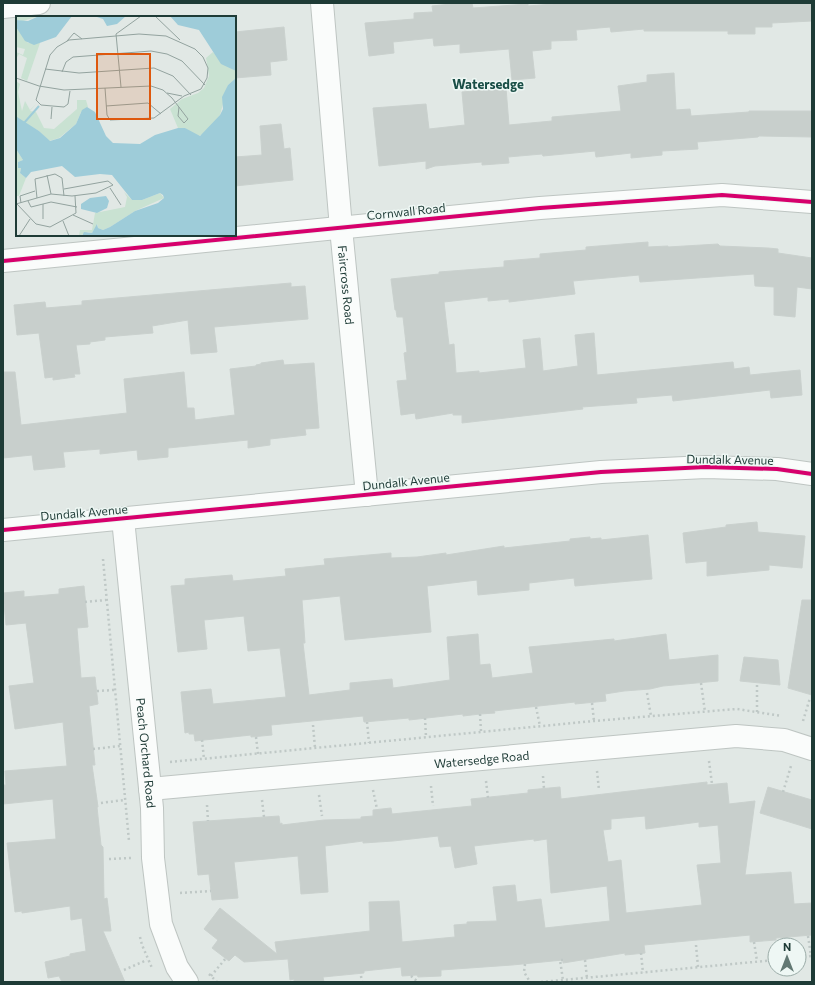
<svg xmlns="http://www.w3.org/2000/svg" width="815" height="985" font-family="Commissioner,sans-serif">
	<rect width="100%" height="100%" fill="#e1e8e5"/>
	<g fill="#c8cfcc" stroke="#cad1ce" fill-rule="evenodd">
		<path d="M460,3H472L473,8L528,4V6L566,3H812V21L772,23V27H755V34H728V31H644V29L611,32L610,27L576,30L577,40L551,41V49L532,51L535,78L512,80L509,49L460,53V44L434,46L433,38L393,42L394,53L369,56L365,23L414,19V13L433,12L432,6Z"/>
		<path d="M284,27L287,60L270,62L271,75L235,78V32Z"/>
		<path d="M674,73L676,110L690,109L691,116L749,112V111H812V135L811,137L759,136L758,137L697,142L698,149L662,151V155L631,158V153L596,157L595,151L543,156L542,154L508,157L509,163L482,165V162L435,166L426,169V161L379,166L373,108L426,104L429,129L465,125L462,92L506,88L509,125L552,121V117L621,111L618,86L647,82V75Z"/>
		<path d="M281,124L284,149L290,148L293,180L235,186V157L262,155L260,126Z"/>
		<path d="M648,242V247L668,246V247L718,244L720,246L768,248L778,249V253L812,258V289L797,287L795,317L774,315V287L755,286L754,274L640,282L639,275L573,281L575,294L509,302V299L488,301V297L444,302L449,345L454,344L456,373L479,371V373L526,368L523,340L540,338L543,371L578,366L575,335L594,333L597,375L733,362L734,369L749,367L750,375L800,370L802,395L771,398L770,390L673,401L672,395L636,398L637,403L582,407L583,409L462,423V415H453V413L416,419L415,413L401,415L397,381L407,380L404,353L407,352L403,317H397L396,310H395L391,279L439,274V272L504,267V261L540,258V254L586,250V247Z"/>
		<path d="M291,283V287L305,286L308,319L214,327L217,352L191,354L188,320L152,326L153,333L105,337V340L90,342V344L76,345L80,374H74L75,377L53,380V377L45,378L39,333L17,335L14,305L45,302L46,308L82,305V301Z"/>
		<path d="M283,360L284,365L314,363L319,428L305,429L306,435L270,439V445L248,448V440L168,448V457L138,460L137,450L100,454V449L63,452L65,467L34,470L32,455L3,458V372H15L21,425L127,413L124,379L184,372L187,408H194L195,420L235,415L230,369L256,366V365L261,364V363Z"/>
		<path d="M757,522L758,532L805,536L802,568L769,565V570L707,576V561L686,563L683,533L726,527V525Z"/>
		<path d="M648,535L652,579L575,586L574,578L529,583V590L478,595L477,580L427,586L431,632L345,640L340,596L302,600L305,643H303L309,695L350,690V683L392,679L393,688L450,680L447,637L478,634L480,665L490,664L492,678L533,673L529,647L614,639V641L666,634L669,660L718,655V681L663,686L650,689L624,691L605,694L606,701L575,704V702L494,711L495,713L480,714L463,716V714L409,720V718L364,722L363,716L271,725L272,735L251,737V735L195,741L194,734H189V732L185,733L181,692L211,689L213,704L286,697L280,648L248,651L244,616L204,620L207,649L178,652L171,586L185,585V579L232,575L233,581L286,576L285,569L325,565L324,559L391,553V558L417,557L446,553V555L504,546V548L570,541V539L590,537V539L601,538V540Z"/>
		<path d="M84,586L88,627L77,628L81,678L95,677L98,704L89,706L95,765H92L98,807H97L101,845L103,847L104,899L107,898L111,931H103L125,982H62L59,976L48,978L45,962L70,956V954L86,951L82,918L71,920L70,906L22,913V911L15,912L7,843L56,839L53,799L3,804V785H6L5,771L67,766L63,722L15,729L9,686L34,683L26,623L6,625L3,593L24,591V597L59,594V589Z"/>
		<path d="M802,600H812V695L788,688Z"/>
		<path d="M744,657L778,660L780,685L740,681Z"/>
		<path d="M707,782V785L727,783L729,804L755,801L745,875L791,872L794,904L812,903V935L776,938V940L750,942V935L644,945L645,953L625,955V953L563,963V960L512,965L441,970V976L418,977L417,975L402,976L401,967L364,971V973L323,977L324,982H294V979L290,980L288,959L244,962L235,955L229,961L212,948L218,940L204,929L220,908L277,954L275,942L370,931L369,902L399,901L402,942L455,937L454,925L467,924V922L497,921L493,887L515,885L517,902L541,899L545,928L610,921L607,886L551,893L547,839L534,841V839L474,846L477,864L455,868L451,846L440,847L438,836L393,841L363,843V841L325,846L328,892L301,894L298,856L234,862L238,898L212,900L209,874L198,875L193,822L279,816L280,824L282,823V825L324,820L361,819V817L373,816V810L391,808L392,814L472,806L471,799L528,793V790L560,787L561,799ZM645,816L646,829L699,822V827L718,825L721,863L697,865L702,905L626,913L621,860L608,862L603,830L611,829V819Z"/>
		<path d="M768,787L812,800V829L760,813Z"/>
	</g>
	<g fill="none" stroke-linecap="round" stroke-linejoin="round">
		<g stroke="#bec5c2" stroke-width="24">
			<g id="minor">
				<path id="s1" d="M322,3L341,228L367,495"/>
				<path d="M3,7L39,3"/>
				<path d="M3,261L540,208L722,195L812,202"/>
				<path id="s2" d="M123,519L152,808L153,858L161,924L177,967L187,982"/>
				<path d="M3,530L601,472L706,467L777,469L812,474"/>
				<path id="s3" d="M150,789L736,736L784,740L812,749"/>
			</g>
		</g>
		<g stroke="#bfc8c6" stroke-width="2.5" stroke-dasharray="2 3" stroke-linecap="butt">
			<path d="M103,559L129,841"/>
			<path d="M85,602L106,600"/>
			<path d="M701,683L705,712"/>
			<path d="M97,691L114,690"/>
			<path d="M647,693L651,716"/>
			<path d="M592,703L594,721"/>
			<path d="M536,707L540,726"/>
			<path d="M757,712V683"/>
			<path d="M480,714L481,731"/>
			<path d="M425,718L426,737"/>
			<path d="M803,721L810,698"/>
			<path d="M367,722L369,743"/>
			<path d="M313,725L315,748"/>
			<path d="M256,737L258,754"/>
			<path d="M202,740L204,759"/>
			<path d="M93,749L120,746"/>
			<path d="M709,761L712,784"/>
			<path d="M170,762L594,721L724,710L737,709L782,716"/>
			<path d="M597,771L599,790"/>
			<path d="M543,776L544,789"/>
			<path d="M486,781L488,798"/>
			<path d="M431,786L433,806"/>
			<path d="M373,790L377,809"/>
			<path d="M783,792L791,766"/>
			<path d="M319,795L322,816"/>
			<path d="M262,800L264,817"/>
			<path d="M101,803L124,800"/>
			<path d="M207,805L208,821"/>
			<path d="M109,859L131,858"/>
			<path d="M180,893L211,891"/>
			<path d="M808,936L811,956"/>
			<path d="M140,937L142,945L152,968"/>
			<path d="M754,942L757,961"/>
			<path d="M696,945L698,967"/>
			<path d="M641,953L643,973"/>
			<path d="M799,957L812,956"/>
			<path d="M563,960H560L563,980"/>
			<path d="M585,960L587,978"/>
			<path d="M525,964L524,972L530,982"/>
			<path d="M124,970L147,960"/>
			<path d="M209,974L217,982"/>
			<path d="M211,976L226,958"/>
			<path d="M361,976L362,982"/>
			<path d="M411,976L418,982"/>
			<path d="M541,982L775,960"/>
		</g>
		<use href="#minor" stroke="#fafcfb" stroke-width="22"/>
		<g stroke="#eef7f4" stroke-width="6">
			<g id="cycleway">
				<path d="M3,261L540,208L722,195L812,202"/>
				<path d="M3,530L601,472L706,467L777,469L812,474"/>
			</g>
		</g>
		<use href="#cycleway" stroke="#d6006c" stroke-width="4"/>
	</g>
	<g text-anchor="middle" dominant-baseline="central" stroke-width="3" stroke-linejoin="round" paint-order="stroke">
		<g font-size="12" fill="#1e3b36" stroke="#eef7f4">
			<text transform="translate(406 211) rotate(-6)">Cornwall Road</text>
			<text stroke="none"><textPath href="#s1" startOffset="283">Faircross Road</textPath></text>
			<text transform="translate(730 459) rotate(1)">Dundalk Avenue</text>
			<text transform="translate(406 481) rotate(-6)">Dundalk Avenue</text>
			<text transform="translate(84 512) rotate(-5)">Dundalk Avenue</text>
			<text stroke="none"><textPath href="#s2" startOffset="235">Peach Orchard Road</textPath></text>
			<text stroke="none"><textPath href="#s3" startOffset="333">Watersedge Road</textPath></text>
		</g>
		<g font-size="13" font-weight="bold" fill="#194e46" stroke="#eef7f4">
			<text x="488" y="84">Watersedge</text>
		</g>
	</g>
	<g transform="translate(16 16)">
		<rect width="220" height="220" fill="#e1e8e5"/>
		<path d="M0,0H23L7,5L0,4ZM0,11L12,27H24L11,65L5,62L11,42L3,38L0,43V36L7,39L9,33L0,31ZM197,36L209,49L220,55V62L212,69L204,99L191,116L181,121L169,112H162L154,93L166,83L182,77L188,72L193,60L190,42ZM0,65L4,68L2,76L6,95L9,85L14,94L20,88L14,95L20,96L28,112L38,113L61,93V84H70L72,91L65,96L60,108L43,122L33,125L23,115L0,102ZM0,133L7,144L2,146L5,152L4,157L10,162L3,180H0ZM108,176L116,184H126L144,177L148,182L119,195L94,211L87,214L82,212V208L76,217L72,216L63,220L64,214H76L79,197L109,191L111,181Z" fill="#c9e2d2"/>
		<path d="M23,0H56L40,21L18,29L9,25L0,11V4L12,5ZM78,0H110L101,8L91,10L87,3ZM154,0H220V55L205,48L183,14L162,9ZM220,62V220H66L68,216L76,217L81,208L82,212L87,214L94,211L119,195L142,187L148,182L147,179L144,177L126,184H116L96,159L84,158L59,161L46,150L15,156L10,162L4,157L5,152H2V146L7,144L0,133L1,101L23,115L34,125L44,122L60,108L66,94L71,91L79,96L90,120L97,127L124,128L139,119L162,112H169L184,120L204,99L207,93L206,81L212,69ZM90,180L93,185L91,192L81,197L65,193V188L74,182Z" fill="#9eccd9"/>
		<path fill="none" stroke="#9eccd9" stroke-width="2" d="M8,107L23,90"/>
		<path fill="none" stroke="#93a39f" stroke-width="1" d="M139,0L164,24M51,25L58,17L66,23M29,53L63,57L138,52L157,60L175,79M46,56L50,46L57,41L135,35L151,38L166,45L189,69M0,62L23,70L48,74L135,70L147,74L156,82L172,103L168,107L162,100L163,91M105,71L100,18L125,0M54,75L52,88L48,91L25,89L20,84L34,39L41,31L53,24L123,18L150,20L179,33L187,41L192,52L191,62L185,73L168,80L138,102L94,104L91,99L89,72M151,77L166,80M90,90L132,87L145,98M35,103L36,91M31,159L35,178M94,172L105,189M21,182L19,163L39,158L46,162L48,180M12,185L15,191L35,186L61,191M5,187L4,180L19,175M0,188L35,178L56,180L80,177L97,169L92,165L48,173M1,188L20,208L34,211L60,197L59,180M57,199L77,208M27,203V188M47,205L53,220M3,220L14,203"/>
		<path fill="#de580e" fill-opacity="0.15" stroke="#de580e" stroke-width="2" d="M81,38H134V103H81Z"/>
		<rect width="220" height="220" fill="none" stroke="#1e3b36" stroke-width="2"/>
	</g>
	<rect width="815" height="985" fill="none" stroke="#1e3b36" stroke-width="8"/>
	<g transform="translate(787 957)"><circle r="19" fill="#eef7f4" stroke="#9baca8"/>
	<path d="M0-3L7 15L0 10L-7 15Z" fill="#627873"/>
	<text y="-6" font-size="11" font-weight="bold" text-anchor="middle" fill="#1e3b36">N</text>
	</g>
</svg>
